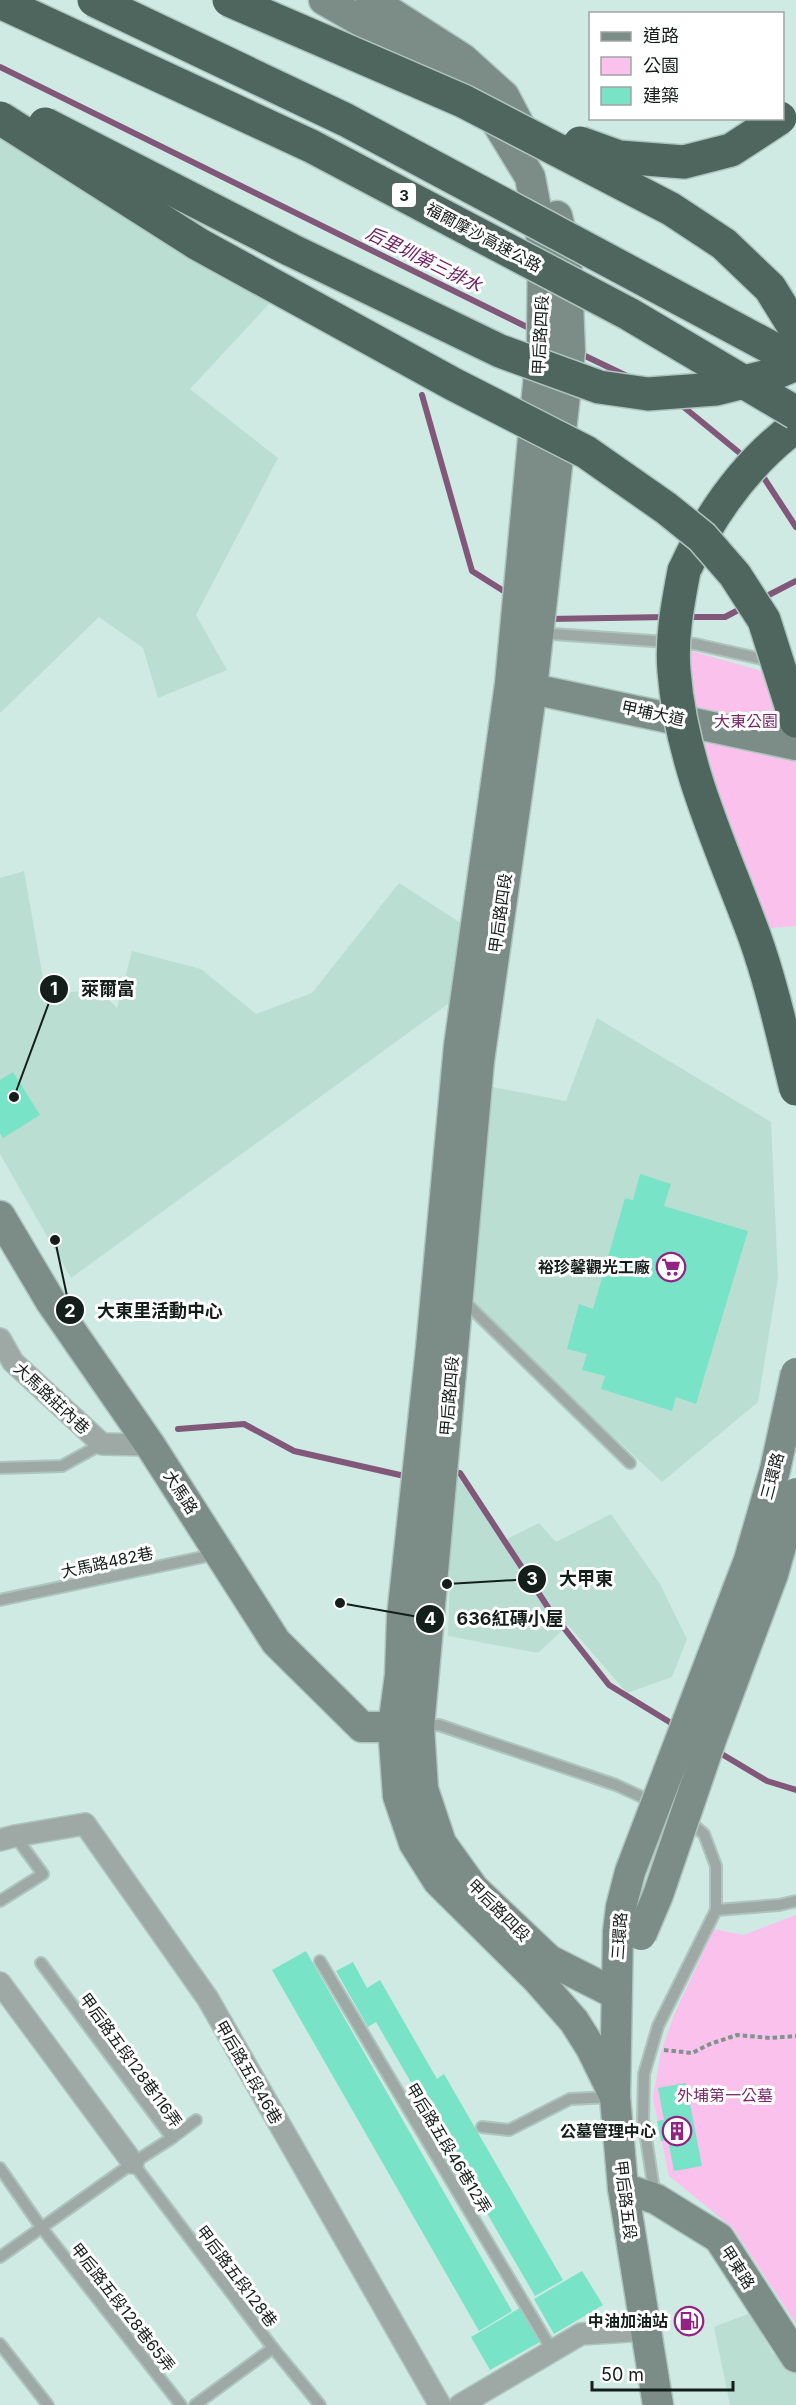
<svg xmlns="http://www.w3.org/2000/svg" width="796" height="2405" font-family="Inter,'Noto Sans TC',sans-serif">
	<rect width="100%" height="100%" fill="#cfeae2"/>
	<g fill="#bbded3">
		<path d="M0,127L269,304L190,389L278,458L196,615L227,670L158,698L143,648L99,617L0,713Z"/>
		<path d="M24,871L46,995L99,989L117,1008L132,951L201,969L256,1014L312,993L399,883L470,929L463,993L71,1278L0,1154V878Z"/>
		<path d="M597,1018L771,1122L778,1278L758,1402L662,1482L473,1305L493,1087L566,1101Z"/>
		<path d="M453,1471L505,1540L539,1523L556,1542L611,1514L660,1584L687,1639L672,1677L627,1693L568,1625L538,1653L448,1636Z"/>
		<path d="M750,2313L773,2354L796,2343V2405H730L714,2327Z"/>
	</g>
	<g fill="#f9c1ec">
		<path d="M684,649L796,681V926L770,928L707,777Z"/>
		<path d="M796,1915V2324L733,2228L669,2176L653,2098L661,2052L674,2015L714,1929L744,1935Z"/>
	</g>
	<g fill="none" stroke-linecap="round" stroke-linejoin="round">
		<g stroke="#81577a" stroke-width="6">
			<path d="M0,67L535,331"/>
			<path d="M579,353L629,377"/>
			<path d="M422,395L472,571L510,595"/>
			<path d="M680,404L747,459"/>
			<path d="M760,472L796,527"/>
			<path d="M761,599L796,581"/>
			<path d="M687,617H725L744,607"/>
			<path d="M549,619L668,617"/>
			<path d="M178,1429L244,1424L294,1451L400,1475H408"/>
			<path d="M451,1473H460L549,1609L609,1685L676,1726"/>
			<path d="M715,1750L767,1781L796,1790"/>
		</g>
	</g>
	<g fill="#79e3c8">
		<path d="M13,1072L40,1115L3,1138L0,1133V1080Z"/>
		<path d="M640,1174L671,1184L664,1206L748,1231L696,1404L676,1397L672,1411L601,1389L605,1376L582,1370L587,1354L567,1349L579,1304L593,1309L625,1198L633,1200Z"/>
		<path d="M306,1951L512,2311L479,2331L272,1970Z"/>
		<path d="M353,1962L367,1988L380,1980L437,2079L444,2074L563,2280L535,2296L376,2022L368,2027L336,1971Z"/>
		<path d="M686,2083L702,2166L674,2171L668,2140L661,2141L657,2121L664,2120L658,2088Z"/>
		<path d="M582,2271L603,2305L554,2334L534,2299Z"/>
		<path d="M520,2308L540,2342L490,2370L471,2337Z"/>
	</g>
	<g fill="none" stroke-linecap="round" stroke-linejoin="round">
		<g stroke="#adc5be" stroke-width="14">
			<g id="lane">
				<path d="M539,633L695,644L771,661"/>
				<path d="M463,1300L630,1463"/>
				<path d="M0,1468L62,1466L102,1444"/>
				<path d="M0,1600L217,1554"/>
				<path d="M421,1726L439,1725L616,1785L653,1802"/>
				<path d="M0,1901L43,1874L15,1836"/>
				<path d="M716,1910L779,1905L796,1901"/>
				<path d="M320,1961L552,2350"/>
				<path d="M482,2127L509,2130L570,2099L611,2097"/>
				<path d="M172,2138L196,2120"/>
				<path d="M133,2163L273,2348L320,2405"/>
				<path d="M0,2168L41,2227L181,2405"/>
				<path d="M655,2196L643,2119L644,2074L658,2026L716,1910V1866L704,1834L686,1819"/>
				<path d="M0,2257L133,2163L172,2138L41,1963"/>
				<path d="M0,2344L48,2405"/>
				<path d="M195,2405L273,2348"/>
			</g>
		</g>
		<g stroke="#adc5be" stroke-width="24">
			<g id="street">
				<path d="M0,1339L13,1362L102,1444L150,1445"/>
				<path d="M0,1840L15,1836L85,1824L208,1999L440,2405"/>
				<path d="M0,1983L133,2163"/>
				<path d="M460,2405L581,2334L645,2330"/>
			</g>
		</g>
		<g stroke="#adc5be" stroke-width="33">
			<g id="secondary">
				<path d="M324,0L436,64L491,113L530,177L543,245L542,342L510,684L459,1046L431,1348L402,1617L400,1675L393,1727L398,1796L414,1843L438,1881L537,1979L574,2021L591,2048L615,2097"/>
				<path d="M371,0L463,59L504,96L525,136"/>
				<path d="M557,216L566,253L570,351L532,688L479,1061L419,1727L423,1789L441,1843L474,1889L549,1960L616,1994"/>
				<path d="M514,685L796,745"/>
				<path d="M0,1216L51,1302L150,1445L276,1642L362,1727H413"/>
				<path d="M618,1932L615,2097L623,2188L658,2405"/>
				<path d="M623,2188L656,2199L719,2238L796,2357"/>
			</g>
		</g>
		<g stroke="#adc5be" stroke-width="36">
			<path id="highway" d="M684,571C710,514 745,464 796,426"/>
		</g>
		<path stroke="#7f938d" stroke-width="4" stroke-dasharray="4.5 3" stroke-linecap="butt" d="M664,2050L692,2053L710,2044L737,2035L770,2038L796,2036"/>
		<use href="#lane" stroke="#9ea9a5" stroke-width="10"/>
		<use href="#street" stroke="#9ea9a5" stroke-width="21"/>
		<use href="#secondary" stroke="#7c8c87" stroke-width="30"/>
		<use href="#highway" stroke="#4f665f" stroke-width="33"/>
		<g stroke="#adc5be" stroke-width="33" stroke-linecap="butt">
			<g id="secondary-bridge">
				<path d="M618,1932L621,1907L630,1872L749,1560L775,1470L796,1373"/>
				<path d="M641,1935L658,1895L712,1737L773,1574L796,1493"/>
			</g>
		</g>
		<g stroke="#adc5be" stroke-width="36" stroke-linecap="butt">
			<g id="highway-bridge">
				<path d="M94,0L346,120L796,361"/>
				<path d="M229,0L463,101L671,209L724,244L770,288L796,330"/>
				<path d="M0,2L311,146L629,314L796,413"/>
				<path d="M0,118L198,244L453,384L586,452L666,508L702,537L735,575L764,620L796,721"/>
				<path d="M45,124L291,250L500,351L599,387L648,394L716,389L768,376L796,364"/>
				<path d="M580,143L619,157L684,162L731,150L780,118"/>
				<path d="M684,571C678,603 671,638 674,671C681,764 722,848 754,935C772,985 783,1037 796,1089"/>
			</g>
		</g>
		<use href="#secondary-bridge" stroke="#7c8c87" stroke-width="30"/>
		<use href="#highway-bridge" stroke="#4f665f" stroke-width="33"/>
	</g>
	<defs>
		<g id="supermarket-ring" transform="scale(1.5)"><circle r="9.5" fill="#fff" stroke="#922283" stroke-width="1.5"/><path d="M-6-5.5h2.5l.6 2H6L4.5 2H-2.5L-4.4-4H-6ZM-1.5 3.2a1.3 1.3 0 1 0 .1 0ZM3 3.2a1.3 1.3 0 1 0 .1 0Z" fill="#922283"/></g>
		<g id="building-ring" transform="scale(1.5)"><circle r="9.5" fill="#fff" stroke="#922283" stroke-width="1.5"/><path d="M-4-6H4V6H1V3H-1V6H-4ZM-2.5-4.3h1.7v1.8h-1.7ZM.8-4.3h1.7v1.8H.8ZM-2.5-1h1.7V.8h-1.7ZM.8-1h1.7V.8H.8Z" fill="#922283"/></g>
		<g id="fuel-ring" transform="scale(1.5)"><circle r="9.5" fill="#fff" stroke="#922283" stroke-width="1.5"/><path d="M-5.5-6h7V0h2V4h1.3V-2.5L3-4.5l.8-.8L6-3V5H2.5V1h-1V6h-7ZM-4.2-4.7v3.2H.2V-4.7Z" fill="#922283"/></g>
	</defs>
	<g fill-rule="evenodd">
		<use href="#supermarket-ring" x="671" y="1267"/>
		<use href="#building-ring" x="677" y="2131"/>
		<use href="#fuel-ring" x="689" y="2321"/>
	</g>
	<g text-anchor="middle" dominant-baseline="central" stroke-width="6" stroke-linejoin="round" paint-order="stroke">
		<rect fill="#fff" stroke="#5a625f" stroke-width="1.5" x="392" y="183" width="24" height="24" rx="4.5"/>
		<g font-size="15" font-weight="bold" fill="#141e1b">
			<text x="404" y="195">3</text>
		</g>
		<g font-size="16" fill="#141e1b" stroke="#fff">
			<text transform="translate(484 237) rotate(28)">福爾摩沙高速公路</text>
			<text transform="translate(540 335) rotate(-87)">甲后路四段</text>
			<text transform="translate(653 713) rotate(12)">甲埔大道</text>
			<text transform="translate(500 913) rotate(-82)">甲后路四段</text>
			<text transform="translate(449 1396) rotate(-85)">甲后路四段</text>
			<text transform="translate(52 1398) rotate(43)">大馬路莊內巷</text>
			<text transform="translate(772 1476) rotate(-75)">三環路</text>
			<text transform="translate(181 1492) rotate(57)">大馬路</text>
			<text transform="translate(107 1562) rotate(-12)">大馬路482巷</text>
			<text transform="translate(499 1910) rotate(45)">甲后路四段</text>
			<text transform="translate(619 1936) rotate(-86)">三環路</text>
			<text transform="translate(131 2060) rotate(54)">甲后路五段128巷116弄</text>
			<text transform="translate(249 2072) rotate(60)">甲后路五段46巷</text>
			<text transform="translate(449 2148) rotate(59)">甲后路五段46巷12弄</text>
			<text transform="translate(626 2200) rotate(83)">甲后路五段</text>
			<text transform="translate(738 2267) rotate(57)">甲東路</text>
			<text transform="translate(237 2276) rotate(53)">甲后路五段128巷</text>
			<text transform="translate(123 2307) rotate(52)">甲后路五段128巷65弄</text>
		</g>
		<g font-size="16" fill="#78296b" stroke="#fff">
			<text x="746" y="721">大東公園</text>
			<text x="725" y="2095">外埔第一公墓</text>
		</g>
		<g font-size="16" font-weight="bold" fill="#141e1b" stroke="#fff" text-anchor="end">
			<text x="650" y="1267">裕珍馨觀光工廠</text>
			<text x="656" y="2131">公墓管理中心</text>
			<text x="668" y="2321">中油加油站</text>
		</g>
		<g font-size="18" font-style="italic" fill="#6d1e61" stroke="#fff">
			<text transform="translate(424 259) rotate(26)">后里圳第三排水</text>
		</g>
	</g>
	<path fill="none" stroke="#141e1b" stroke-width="2" d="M14 1097L54 989M55 1240L70 1310M447 1584L532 1579M340 1603L430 1619"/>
	<g fill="#141e1b" stroke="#fff" stroke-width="2">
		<circle cx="14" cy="1097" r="6"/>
		<circle cx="55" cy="1240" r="6"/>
		<circle cx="447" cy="1584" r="6"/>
		<circle cx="340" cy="1603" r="6"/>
		<circle cx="54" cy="989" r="15"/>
		<circle cx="70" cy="1310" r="15"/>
		<circle cx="532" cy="1579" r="15"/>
		<circle cx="430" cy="1619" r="15"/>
	</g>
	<g font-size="18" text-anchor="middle" font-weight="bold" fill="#fff">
		<text x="54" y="995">1</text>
		<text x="70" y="1317">2</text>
		<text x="532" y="1585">3</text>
		<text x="430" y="1625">4</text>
	</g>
	<g font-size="18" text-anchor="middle" font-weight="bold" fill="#141e1b" stroke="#fff" stroke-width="6" stroke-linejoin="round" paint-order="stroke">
		<text x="108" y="995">萊爾富</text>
		<text x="160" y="1317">大東里活動中心</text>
		<text x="586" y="1585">大甲東</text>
		<text x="510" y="1625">636紅磚小屋</text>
	</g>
	<rect x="589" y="12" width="195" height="108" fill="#ffffff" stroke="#a1a5a4" stroke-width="1.5"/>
	<rect x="601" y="32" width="30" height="9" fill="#7c8c87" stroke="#a1a5a4" stroke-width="1.5"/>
	<text x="643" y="42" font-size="18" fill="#141e1b">道路</text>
	<rect x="601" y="57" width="30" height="18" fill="#f9c1ec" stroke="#a1a5a4" stroke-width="1.5"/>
	<text x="643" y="72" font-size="18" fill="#141e1b">公園</text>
	<rect x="601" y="87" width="30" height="18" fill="#79e3c8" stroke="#a1a5a4" stroke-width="1.5"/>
	<text x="643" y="102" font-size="18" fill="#141e1b">建築</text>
	<path d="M592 2381v9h141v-9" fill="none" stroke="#141e1b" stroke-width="3"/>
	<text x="601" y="2381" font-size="18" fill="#141e1b" stroke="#ffffff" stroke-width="4.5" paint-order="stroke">50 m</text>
</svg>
